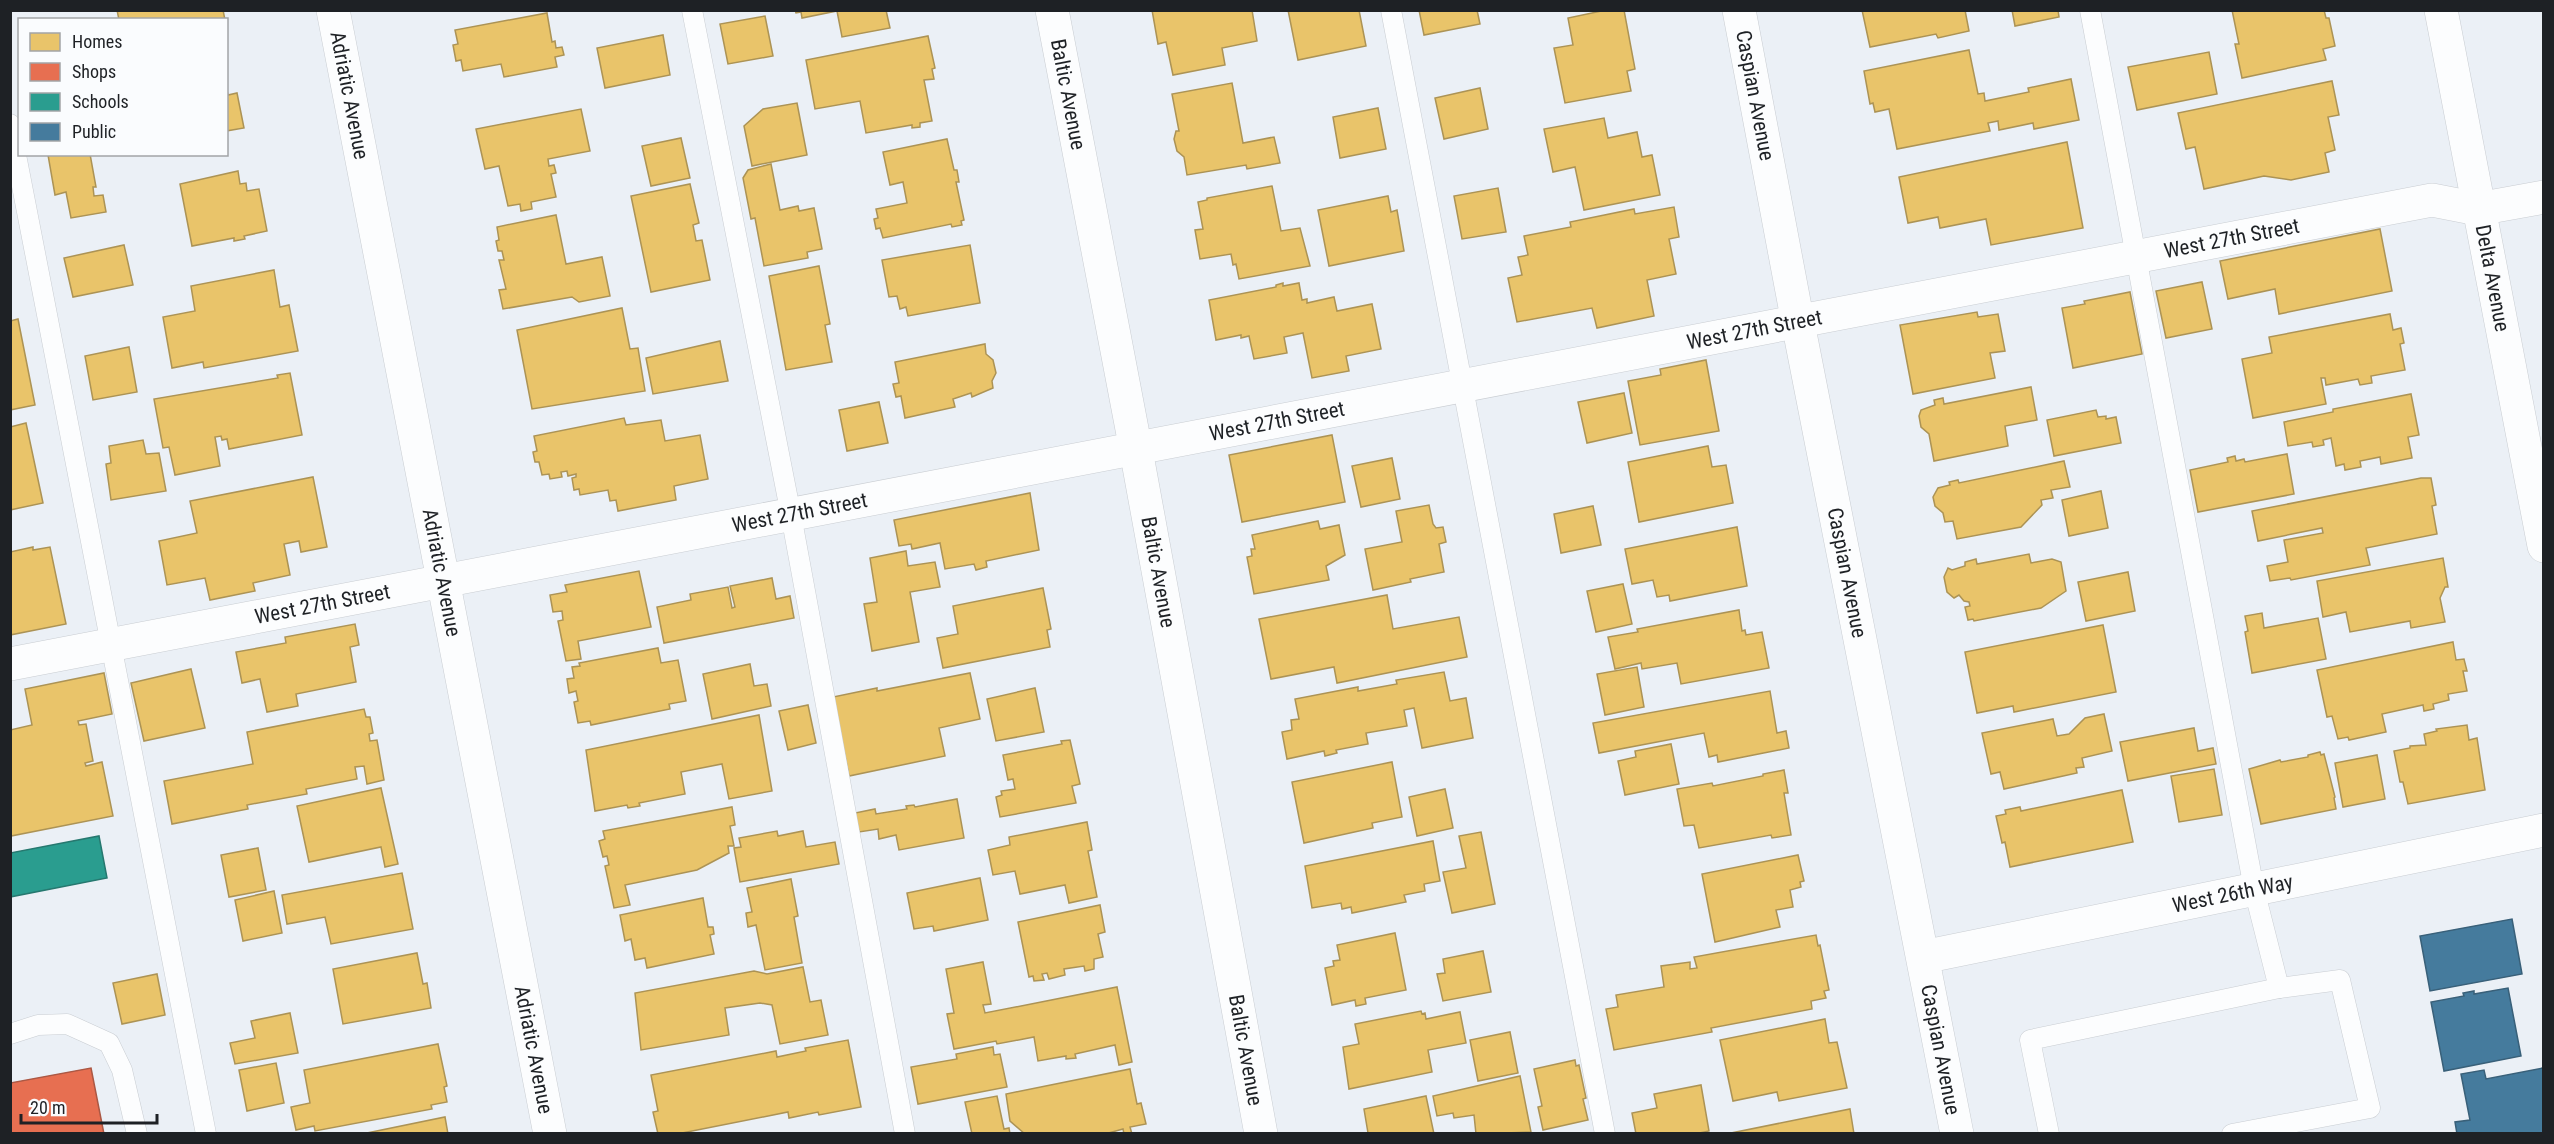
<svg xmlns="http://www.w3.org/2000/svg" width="2554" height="1144" font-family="'Roboto Condensed',sans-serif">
	<rect width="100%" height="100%" fill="#ebf0f6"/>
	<g fill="#e9c46a" stroke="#ac9355" stroke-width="1.5">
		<path d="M117,10H223L225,20H119Z"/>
		<path d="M795,10H886L890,28L842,37L837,11L802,18L801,12L796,13Z"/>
		<path d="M1152,10H1252L1257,41L1222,48L1225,65L1173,75L1166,42L1158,44Z"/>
		<path d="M1288,10H1359L1366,46L1298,60Z"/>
		<path d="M1419,10H1477L1480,24L1424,35Z"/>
		<path d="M1606,10H1624L1635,69L1627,71L1631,91L1565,103L1554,48L1573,45L1568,18Z"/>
		<path d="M1862,10H1965L1969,31L1938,38L1936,34L1870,47Z"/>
		<path d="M2012,10H2058L2059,17L2015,26Z"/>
		<path d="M2232,10H2324L2326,18H2329L2335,46L2323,49L2326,60L2242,78L2235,44H2239Z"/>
		<path d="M547,13L552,42L555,41L556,48L562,47L564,55L555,57L557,67L504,77L501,64L463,71L461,60L456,61L453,45L458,44L455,30Z"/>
		<path d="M765,16L773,56L728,64L720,24Z"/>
		<path d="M663,35L670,75L605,88L597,48Z"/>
		<path d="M928,36L935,68L932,69L934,79L924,80L932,121L920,123V127L912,128V125L866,133L860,101L815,109L806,60Z"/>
		<path d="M1969,50L1978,94L1984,93L1985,101L2029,92L2028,88L2071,79L2079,120L2034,129L2033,123L1999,130L1998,121L1988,123L1990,131L1897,149L1889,109L1875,112L1873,103L1870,104L1864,71Z"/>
		<path d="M2209,52L2217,94L2137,110L2128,67Z"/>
		<path d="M2332,81L2339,115L2328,117L2335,150L2325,153L2329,172L2291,180L2264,176L2204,189L2195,147L2186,149L2178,113Z"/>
		<path d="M1232,83L1243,143L1274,137L1280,163L1247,169L1246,165L1187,175L1184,157L1177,151L1174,139L1176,131H1179L1172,94Z"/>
		<path d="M226,87L228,95L237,93L244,128L226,131Z"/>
		<path d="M1480,88L1488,129L1444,139L1435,98Z"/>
		<path d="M797,103L807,155L752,166L744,126L763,109Z"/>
		<path d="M1378,108L1386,149L1340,158L1333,117Z"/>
		<path d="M581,109L590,151L548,159L549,166L554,165L556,173L551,174L556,197L531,202L532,209L521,211L520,204L508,206L499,166L485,169L476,129Z"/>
		<path d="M1604,118L1608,138L1637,132L1642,157L1652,155L1660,195L1584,210L1575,167L1553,172L1544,129Z"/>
		<path d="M681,138L690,178L651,186L642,146Z"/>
		<path d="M947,139L954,170H957L959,182H956L964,220L961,221L962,225L952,227L951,224L883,238L880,228L876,229L874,219L878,218L876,209L907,203L903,182L890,185L883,152Z"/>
		<path d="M2067,142L2083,228L1991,245L1986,219L1940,228L1938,217L1908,223L1899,177Z"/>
		<path d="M90,154L96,187H93L94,196L103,195L106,212L71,218L66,192L55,195L48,155Z"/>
		<path d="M771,164L780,210L798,206L799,211L814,208L822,249L807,252L808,258L764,266L755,218L751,219L743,178L748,170Z"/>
		<path d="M238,171L240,184L246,183L247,191L259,189L267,231L244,236L245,239L234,241V238L192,246L180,184Z"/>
		<path d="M690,184L699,223L693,225L696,241L702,240L710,280L651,292L631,196Z"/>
		<path d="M1272,186L1281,231L1300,228L1310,266L1239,279L1236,264L1233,265L1231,254L1200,259L1195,230L1203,229L1198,202L1207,200V198Z"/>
		<path d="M1498,188L1506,232L1462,239L1454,196Z"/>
		<path d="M1388,196L1391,212L1397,210L1404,251L1329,266L1318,210Z"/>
		<path d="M1674,207L1679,237L1669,239L1676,274L1647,280L1654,316L1597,328L1592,308L1517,322L1508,278L1522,275L1518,257L1528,255L1524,236L1571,227L1570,222L1634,209L1635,214Z"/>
		<path d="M556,215L566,264L602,257L610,296L579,302L572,297L503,309L499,290L506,289L499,260H504L502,251H498L496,241L499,240L497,227Z"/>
		<path d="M2380,229L2392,291L2279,314L2275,289L2228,299L2220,261Z"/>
		<path d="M124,245L133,285L73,297L64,258Z"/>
		<path d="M970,245L980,303L908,316L906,307L900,309L897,296L889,297L882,260Z"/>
		<path d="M819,266L830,324L825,325L832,362L786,370L769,276Z"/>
		<path d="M274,270L280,307L289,305L298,351L204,368L203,362L172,368L163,317L195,311L191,286Z"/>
		<path d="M2202,282L2212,329L2166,338L2156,291Z"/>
		<path d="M1283,283V286L1299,283L1302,300L1307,299V303L1334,297L1337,311L1372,304L1381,349L1346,356L1349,371L1312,378L1303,333L1284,337L1287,353L1254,359L1249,336L1241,338V335L1216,340L1209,300L1276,287V285Z"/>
		<path d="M2130,292L2142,354L2073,368L2062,308L2085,304L2084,301Z"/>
		<path d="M622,308L630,349L638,348L645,391L532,409L517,330Z"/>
		<path d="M1977,312L1978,317L1998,314L2005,351L1990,353L1995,378L1913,394L1900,325Z"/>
		<path d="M2390,314L2393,330L2401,328L2404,343L2400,344L2405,370L2371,376L2372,383L2360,385L2358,379L2326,385L2325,378H2321L2326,404L2253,418L2242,359L2272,353L2269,337Z"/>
		<path d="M18,319L35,405L10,410V321Z"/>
		<path d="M720,341L728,381L653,394L646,358Z"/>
		<path d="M985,344L986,354L993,360L996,373L992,381L993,388L972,397L971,393L953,399L955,407L905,418L901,396L896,397L893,384L899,383L895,362Z"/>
		<path d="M129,347L137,392L93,400L85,356Z"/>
		<path d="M1706,360L1719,431L1640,445L1628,381L1661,375L1660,369Z"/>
		<path d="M290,373L302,435L229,449L227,439L222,440L221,436L215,437L220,466L175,475L169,447L163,448L154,399L278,378L277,375Z"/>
		<path d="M2031,387L2037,420L2005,426L2008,446L1934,461L1929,434L1921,427L1919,416L1921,410L1935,405L1934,400L1943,398L1944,404Z"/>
		<path d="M1624,393L1632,433L1587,443L1578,402Z"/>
		<path d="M2411,394L2419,435L2408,437L2412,458L2381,464L2380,457L2360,461L2361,467L2345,470L2344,464L2336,466L2331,438L2323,440L2324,445L2313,447L2312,442L2288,446L2284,422L2333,412V409Z"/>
		<path d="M879,402L888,443L847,451L839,410Z"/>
		<path d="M2096,410L2098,417L2106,416V419L2116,417L2121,443L2054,456L2047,420Z"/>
		<path d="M624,418L626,425L661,420L665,441L700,435L708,479L674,486L676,500L618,511L616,500L610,501L608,490L580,495L579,489L574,490L572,478L576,477V474L568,476L567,471L561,472L562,477L550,479L549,474L542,475L539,462H535L533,452L537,451L534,436Z"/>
		<path d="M26,423L43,503L10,510V427Z"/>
		<path d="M1332,435L1345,502L1242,522L1229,455Z"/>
		<path d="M143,440L146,454L159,453L166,491L111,500L106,464L111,463L109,446Z"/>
		<path d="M1708,446L1712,467L1726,465L1733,503L1639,522L1628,462Z"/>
		<path d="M2287,454L2294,494L2198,512L2190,470L2228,462L2227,458L2235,456L2236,461L2244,459L2245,462Z"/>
		<path d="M1392,458L1400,499L1361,507L1352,466Z"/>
		<path d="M2064,461L2070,487L2051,490L2053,498L2041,500L2042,505L2021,527L1957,539L1953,521L1945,522L1943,513L1935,506L1933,497L1938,488L1950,485L1949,482L1958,480L1959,483Z"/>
		<path d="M313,477L327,547L301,552L299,541L284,544L290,575L253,583L255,591L210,600L205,578L167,585L159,541L197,533L190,501Z"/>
		<path d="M2421,478H2431L2436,505L2432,506L2437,534L2366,548L2370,565L2291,580L2290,578L2270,581L2267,566L2288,562L2284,540L2323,533L2322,528L2258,541L2252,511Z"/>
		<path d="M2101,491L2108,528L2069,536L2062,500Z"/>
		<path d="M1030,493L1039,550L986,561L987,567L976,570L974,564L945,569L940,543L912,549L911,544L899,546L894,520Z"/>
		<path d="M1429,505L1433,524L1436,528L1443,527L1446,542L1439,544L1444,572L1410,579L1411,582L1373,590L1365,549L1402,542L1396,511Z"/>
		<path d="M1593,506L1601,545L1561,553L1554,514Z"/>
		<path d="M1318,521L1320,529L1339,525L1345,555L1326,566L1329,580L1254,594L1247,557L1252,556L1251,549H1255L1252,535Z"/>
		<path d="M1737,527L1747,586L1670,601L1669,595L1657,597L1653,580L1632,584L1625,549Z"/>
		<path d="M33,547V550L50,547L66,624L10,635V552Z"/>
		<path d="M906,551L908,566L935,562L940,587L910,592L919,642L872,651L864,604L877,602L870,558Z"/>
		<path d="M2029,554L2031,563L2052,559L2061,562L2066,591L2041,608L1974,621L1973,619L1968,620L1965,607L1970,606L1969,602L1964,601L1959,595L1954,598L1947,592L1944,577L1948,568L1952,570L1965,566V562L1976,559L1977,564Z"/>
		<path d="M2443,558L2448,587H2445L2440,598L2445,622L2411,628L2410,621L2350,632L2346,612L2323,617L2317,581Z"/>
		<path d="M639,571L651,627L578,641L581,659L566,661L558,621L563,620L562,611L553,612L550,595L567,592L565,585Z"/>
		<path d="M2128,572L2135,611L2086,621L2078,582Z"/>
		<path d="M772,578L776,599L790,596L794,618L664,643L657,607L691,600L690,594L728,587L732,608L735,607L730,586Z"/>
		<path d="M1623,584L1632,624L1596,632L1587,591Z"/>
		<path d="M1043,588L1051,629L1047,630L1050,647L943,668L937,638L958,634L953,606Z"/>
		<path d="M1387,595L1393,629L1459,617L1467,657L1337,683L1334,667L1271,679L1259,619Z"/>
		<path d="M1739,610L1742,631L1745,630L1746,635L1762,632L1769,668L1681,684L1677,663L1642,669L1641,663L1615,669L1608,637L1638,632L1637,629Z"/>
		<path d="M2262,613L2264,628L2318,618L2326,659L2252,673L2245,632L2248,631L2245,616Z"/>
		<path d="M355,624L359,645L350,647L356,682L296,694L298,706L267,712L260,679L242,683L236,652L286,643L285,637Z"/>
		<path d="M2103,625L2116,692L2014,712L2013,706L1977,713L1965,652Z"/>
		<path d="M2453,642L2456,660L2464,659L2467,671H2463L2467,691L2448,694L2449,700L2433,704L2434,709L2424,711L2423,705L2382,714L2386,732L2349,740L2348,737L2338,739L2332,716L2327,717L2317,670Z"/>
		<path d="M658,648L661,663L678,660L686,701L669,704L670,709L591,725L590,721L578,723L574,702L578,701L576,691L569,693L567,679L574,678L572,667L580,666L579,663Z"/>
		<path d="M750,664L754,686L767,684L771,706L712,719L703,674Z"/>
		<path d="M1637,667L1644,707L1605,715L1597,674Z"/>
		<path d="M191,669L205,728L144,741L131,683Z"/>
		<path d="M1444,672L1450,701L1466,698L1473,738L1422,748L1414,708L1404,710L1407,726L1366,733L1368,744L1336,750L1337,753L1325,756L1324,751L1287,759L1282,732L1292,730L1291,720L1299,719L1295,699L1358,687V691L1397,684L1396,680Z"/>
		<path d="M104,673L112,714L78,721L79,725L86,724L93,761L85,763L86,766L102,762L113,816L11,836L10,730L32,725L25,689Z"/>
		<path d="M970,673L980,719L939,728L945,756L849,776L833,697L877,688V691Z"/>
		<path d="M1035,688L1044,732L996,741L987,699Z"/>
		<path d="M1770,691L1777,733L1786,731L1789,748L1718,762L1717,755L1709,757L1704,733L1599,753L1593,723Z"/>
		<path d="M808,705L816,743L788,750L779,711Z"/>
		<path d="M364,709L366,717H370L373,733L369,734L370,741L377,740L384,780L367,784L364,766L355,767L357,779L306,789L307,794L247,805L248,809L172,824L164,781L253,764L247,732Z"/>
		<path d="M2104,714L2112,751L2082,758L2084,767L2076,768L2077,773L2004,789L2000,772L1991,774L1982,733L2053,719L2057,736L2069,734L2085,718Z"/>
		<path d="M759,715L772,791L729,799L722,764L681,772L685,794L639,803L640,806L628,808L627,805L595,811L586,750Z"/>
		<path d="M2467,725L2469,740L2477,738L2485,790L2408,804L2403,782H2400L2394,751L2410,748V746L2426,745L2424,734L2437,731L2436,729Z"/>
		<path d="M2194,728L2198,751L2213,748L2216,764L2128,781L2120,742Z"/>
		<path d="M1070,740L1080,784L1072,786L1076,803L1000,817L996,797L1002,795L1001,791L1015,789L1013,779L1008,780L1003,755L1062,744L1061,741Z"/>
		<path d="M1671,744L1679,784L1625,795L1618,761L1636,757L1635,751Z"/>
		<path d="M2320,752L2321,755L2324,754L2335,797L2334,798L2336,809L2261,824L2249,769L2280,760L2281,762L2308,757V755Z"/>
		<path d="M2377,755L2385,799L2343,807L2335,763Z"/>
		<path d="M1392,762L1402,817L1372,823L1373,828L1304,843L1292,782Z"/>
		<path d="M2214,769L2222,815L2179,822L2171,776Z"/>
		<path d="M1784,770L1788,793H1784L1791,835L1772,838L1771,835L1699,848L1694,825L1684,826L1677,789L1712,783L1713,786L1763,776V774Z"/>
		<path d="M381,788L398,864L385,867L381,847L309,862L297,806Z"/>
		<path d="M1445,789L1453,828L1417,836L1409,797Z"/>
		<path d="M2122,790L2133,842L2010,867L2005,842L2002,843L1996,816L2006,814L2005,810L2020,807L2021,811Z"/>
		<path d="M957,799L964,838L899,850L896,835L879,839L878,829L859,832L855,813L875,809L876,814L907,809L906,806L914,805L915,807Z"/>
		<path d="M732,807L735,825L730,826L734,846H728L729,853L697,870L625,885L630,905L614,908L605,866L609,865L607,856L603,857L599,841L605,839L603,831Z"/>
		<path d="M1087,822L1092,850L1088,851L1097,897L1069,903L1065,885L1020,894L1015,871L993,875L988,850L1010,845L1009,837Z"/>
		<path d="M777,831L778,836L803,831L806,847L835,842L839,864L740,882L734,848L741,847L739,838Z"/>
		<path d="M1481,832L1495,904L1452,913L1443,872L1466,868L1459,836Z"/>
		<path d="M1433,841L1440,881L1424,884L1425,891L1404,895L1406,902L1352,913L1351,907L1342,909L1341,903L1312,908L1305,866Z"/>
		<path d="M258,848L266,890L229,897L221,855Z"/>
		<path d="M1798,855L1804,881L1800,882L1801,887L1790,890L1793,907L1776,910L1780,927L1715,942L1702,874Z"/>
		<path d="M402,873L413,929L331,944L325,917L287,924L282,895Z"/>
		<path d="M980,878L988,920L934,931L933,926L914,929L907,893Z"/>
		<path d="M791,879L798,916L794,917L802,963L765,970L756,925L748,927L746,913L752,912L747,888Z"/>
		<path d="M274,891L282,933L243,941L235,900Z"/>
		<path d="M703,898L708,927H713L714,934L710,935L714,954L647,968L645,958L635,960L631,939L625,941L620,915Z"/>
		<path d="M1100,905L1105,932L1098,934L1103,957L1094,959V969L1085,971L1084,966L1064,969L1065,975L1049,979L1047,973L1042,974L1044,980L1034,981L1033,976L1029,977L1018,922Z"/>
		<path d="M1395,933L1406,990L1365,998L1366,1004L1356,1006L1355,1000L1332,1005L1325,968L1334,966L1333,961L1340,960L1337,945Z"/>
		<path d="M1816,935L1818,946L1820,945L1829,990L1824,991L1826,998L1811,1001L1812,1009L1711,1028L1712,1032L1614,1050L1606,1009L1618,1007L1616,995L1664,987L1661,966L1690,962V969L1697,968L1694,957Z"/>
		<path d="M1483,951L1491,992L1443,1001L1437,974L1445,973L1443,959Z"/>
		<path d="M417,953L423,984L427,983L431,1008L343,1024L333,969Z"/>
		<path d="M983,962L991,1004L983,1005L985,1013L1117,987L1132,1062L1119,1065L1115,1045L1075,1054L1076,1058L1066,1059V1056L1038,1061L1034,1037L997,1044L996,1041L954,1049L947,1014L954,1013L946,969Z"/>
		<path d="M803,967L810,1002L821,1000L828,1035L780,1044L772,1005L760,1003L725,1008L729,1035L641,1050L635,993L754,971L767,974Z"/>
		<path d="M157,974L165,1015L122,1024L113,983Z"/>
		<path d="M1421,1011L1422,1014L1425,1013L1426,1019L1460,1012L1466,1043L1428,1050L1432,1072L1349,1089L1343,1047L1359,1044L1355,1024Z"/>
		<path d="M290,1013L298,1053L235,1064L230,1043L255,1038L251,1021Z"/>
		<path d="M1825,1019L1829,1043L1837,1042L1847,1088L1779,1101L1777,1092L1733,1101L1720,1040Z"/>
		<path d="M1510,1032L1518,1073L1478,1081L1470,1040Z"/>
		<path d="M848,1040L861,1107L819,1115L818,1112L789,1118L788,1112L677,1134H658L653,1112L658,1111L651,1075L776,1051L777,1057L806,1051L805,1048Z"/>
		<path d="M438,1044L447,1086L444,1087L447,1102L431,1105L432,1109L315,1131L314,1126L296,1130L291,1107L310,1103L304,1070Z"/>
		<path d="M993,1047L994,1055L1000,1054L1007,1087L918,1104L911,1067L957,1059L956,1054Z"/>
		<path d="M1575,1060L1576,1066L1579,1065L1586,1098L1583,1099L1588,1120L1543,1130L1538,1107L1542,1106L1534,1069Z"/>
		<path d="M276,1063L284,1103L247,1111L239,1070Z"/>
		<path d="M1130,1069L1137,1104L1141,1103L1146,1124L1130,1127L1132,1134H1124L1123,1129L1105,1134H1025L1010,1121L1006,1094Z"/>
		<path d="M1520,1076L1531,1132L1476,1134L1474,1115L1454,1118L1453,1113L1437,1116L1433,1096Z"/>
		<path d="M1701,1085L1709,1131L1695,1134H1636L1632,1113L1657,1108L1654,1094Z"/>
		<path d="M997,1096L1004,1129L1009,1128L1010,1134H972L965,1102Z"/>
		<path d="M1426,1096L1434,1134H1365L1368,1133L1364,1109Z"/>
		<path d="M1850,1109L1854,1134H1726Z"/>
		<path d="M445,1117L448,1134H362Z"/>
	</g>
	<path fill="#e76f51" stroke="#ab5844" stroke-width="1.5" d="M91,1068L104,1134H10V1083Z"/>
	<path fill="#2a9d8f" stroke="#26786f" stroke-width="1.5" d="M99,836L107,878L10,897V853Z"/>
	<g fill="#457b9d" stroke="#396079" stroke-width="1.5">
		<path d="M2512,919L2522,974L2430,991L2420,936Z"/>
		<path d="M2508,988L2521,1056L2444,1071L2431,1002L2464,996L2463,993L2474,991V994Z"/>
		<path d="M2543,1068L2544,1134H2457L2455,1122L2470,1120L2461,1074L2484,1070L2486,1079Z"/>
	</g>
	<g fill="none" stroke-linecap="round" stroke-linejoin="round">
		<g stroke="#c9cdd2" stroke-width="21">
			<g id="service">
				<path d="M692,10L791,515L905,1134"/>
				<path d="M1391,10L1605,1134"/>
				<path d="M2090,10L2254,889L2279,988"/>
				<path d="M10,124L206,1134"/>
				<path d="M10,1034L38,1025L67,1024L109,1043L122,1070L137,1134"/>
				<path d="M2049,1134L2030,1040L2279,988L2340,980L2370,1108L2232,1134"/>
			</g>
		</g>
		<g stroke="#c9cdd2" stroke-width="34">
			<g id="minor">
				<path id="s1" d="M333,10L550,1134"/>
				<path id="s2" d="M1052,10L1136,450L1261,1134"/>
				<path id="s3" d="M1739,10L1798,323L1957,1134"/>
				<path id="s4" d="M2441,10L2544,546"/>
				<path id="s5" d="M10,664L2432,200L2478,209L2544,197"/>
				<path id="s6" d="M1923,957L2544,830"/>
			</g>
		</g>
		<use href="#service" stroke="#fcfdfe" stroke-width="20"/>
		<use href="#minor" stroke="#fcfdfe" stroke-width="33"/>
	</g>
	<g text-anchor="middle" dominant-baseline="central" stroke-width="6" stroke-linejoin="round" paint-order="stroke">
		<g font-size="21" fill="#1e2125" stroke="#fafcfe">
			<text stroke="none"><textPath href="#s2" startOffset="86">Baltic Avenue</textPath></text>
			<text stroke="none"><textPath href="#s1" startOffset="87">Adriatic Avenue</textPath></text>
			<text stroke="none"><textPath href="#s3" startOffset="87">Caspian Avenue</textPath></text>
			<text stroke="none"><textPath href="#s5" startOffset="2262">West 27th Street</textPath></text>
			<text stroke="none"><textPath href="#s4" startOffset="273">Delta Avenue</textPath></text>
			<text stroke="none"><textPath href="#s5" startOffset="1776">West 27th Street</textPath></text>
			<text stroke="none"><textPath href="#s5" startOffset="1290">West 27th Street</textPath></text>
			<text stroke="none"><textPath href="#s5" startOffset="804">West 27th Street</textPath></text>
			<text stroke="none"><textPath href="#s1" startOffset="573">Adriatic Avenue</textPath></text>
			<text stroke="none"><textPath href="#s2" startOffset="572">Baltic Avenue</textPath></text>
			<text stroke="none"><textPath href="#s3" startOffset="573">Caspian Avenue</textPath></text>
			<text stroke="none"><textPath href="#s5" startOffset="318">West 27th Street</textPath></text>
			<text stroke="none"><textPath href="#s6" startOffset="316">West 26th Way</textPath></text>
			<text stroke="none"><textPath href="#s1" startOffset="1059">Adriatic Avenue</textPath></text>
			<text stroke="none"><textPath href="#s3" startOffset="1059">Caspian Avenue</textPath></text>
			<text stroke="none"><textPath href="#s2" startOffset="1058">Baltic Avenue</textPath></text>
		</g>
	</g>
	<rect width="2554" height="1144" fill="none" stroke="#1e2125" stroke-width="24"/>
	<rect x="18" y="18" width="210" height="138" fill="#fafcfe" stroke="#a2a4a7" stroke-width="1.5"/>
	<rect x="30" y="33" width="30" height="18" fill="#e9c46a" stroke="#a2a4a7" stroke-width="1.5"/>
	<text x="72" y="48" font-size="18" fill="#1e2125">Homes</text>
	<rect x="30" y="63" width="30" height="18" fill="#e76f51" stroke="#a2a4a7" stroke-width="1.5"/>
	<text x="72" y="78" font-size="18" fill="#1e2125">Shops</text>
	<rect x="30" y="93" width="30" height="18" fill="#2a9d8f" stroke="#a2a4a7" stroke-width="1.5"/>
	<text x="72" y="108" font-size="18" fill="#1e2125">Schools</text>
	<rect x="30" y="123" width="30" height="18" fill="#457b9d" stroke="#a2a4a7" stroke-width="1.5"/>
	<text x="72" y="138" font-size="18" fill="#1e2125">Public</text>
	<path d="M21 1114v9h136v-9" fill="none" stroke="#1e2125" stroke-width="3"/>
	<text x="30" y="1114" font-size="18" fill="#1e2125" stroke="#fafcfe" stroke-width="4.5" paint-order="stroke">20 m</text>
</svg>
